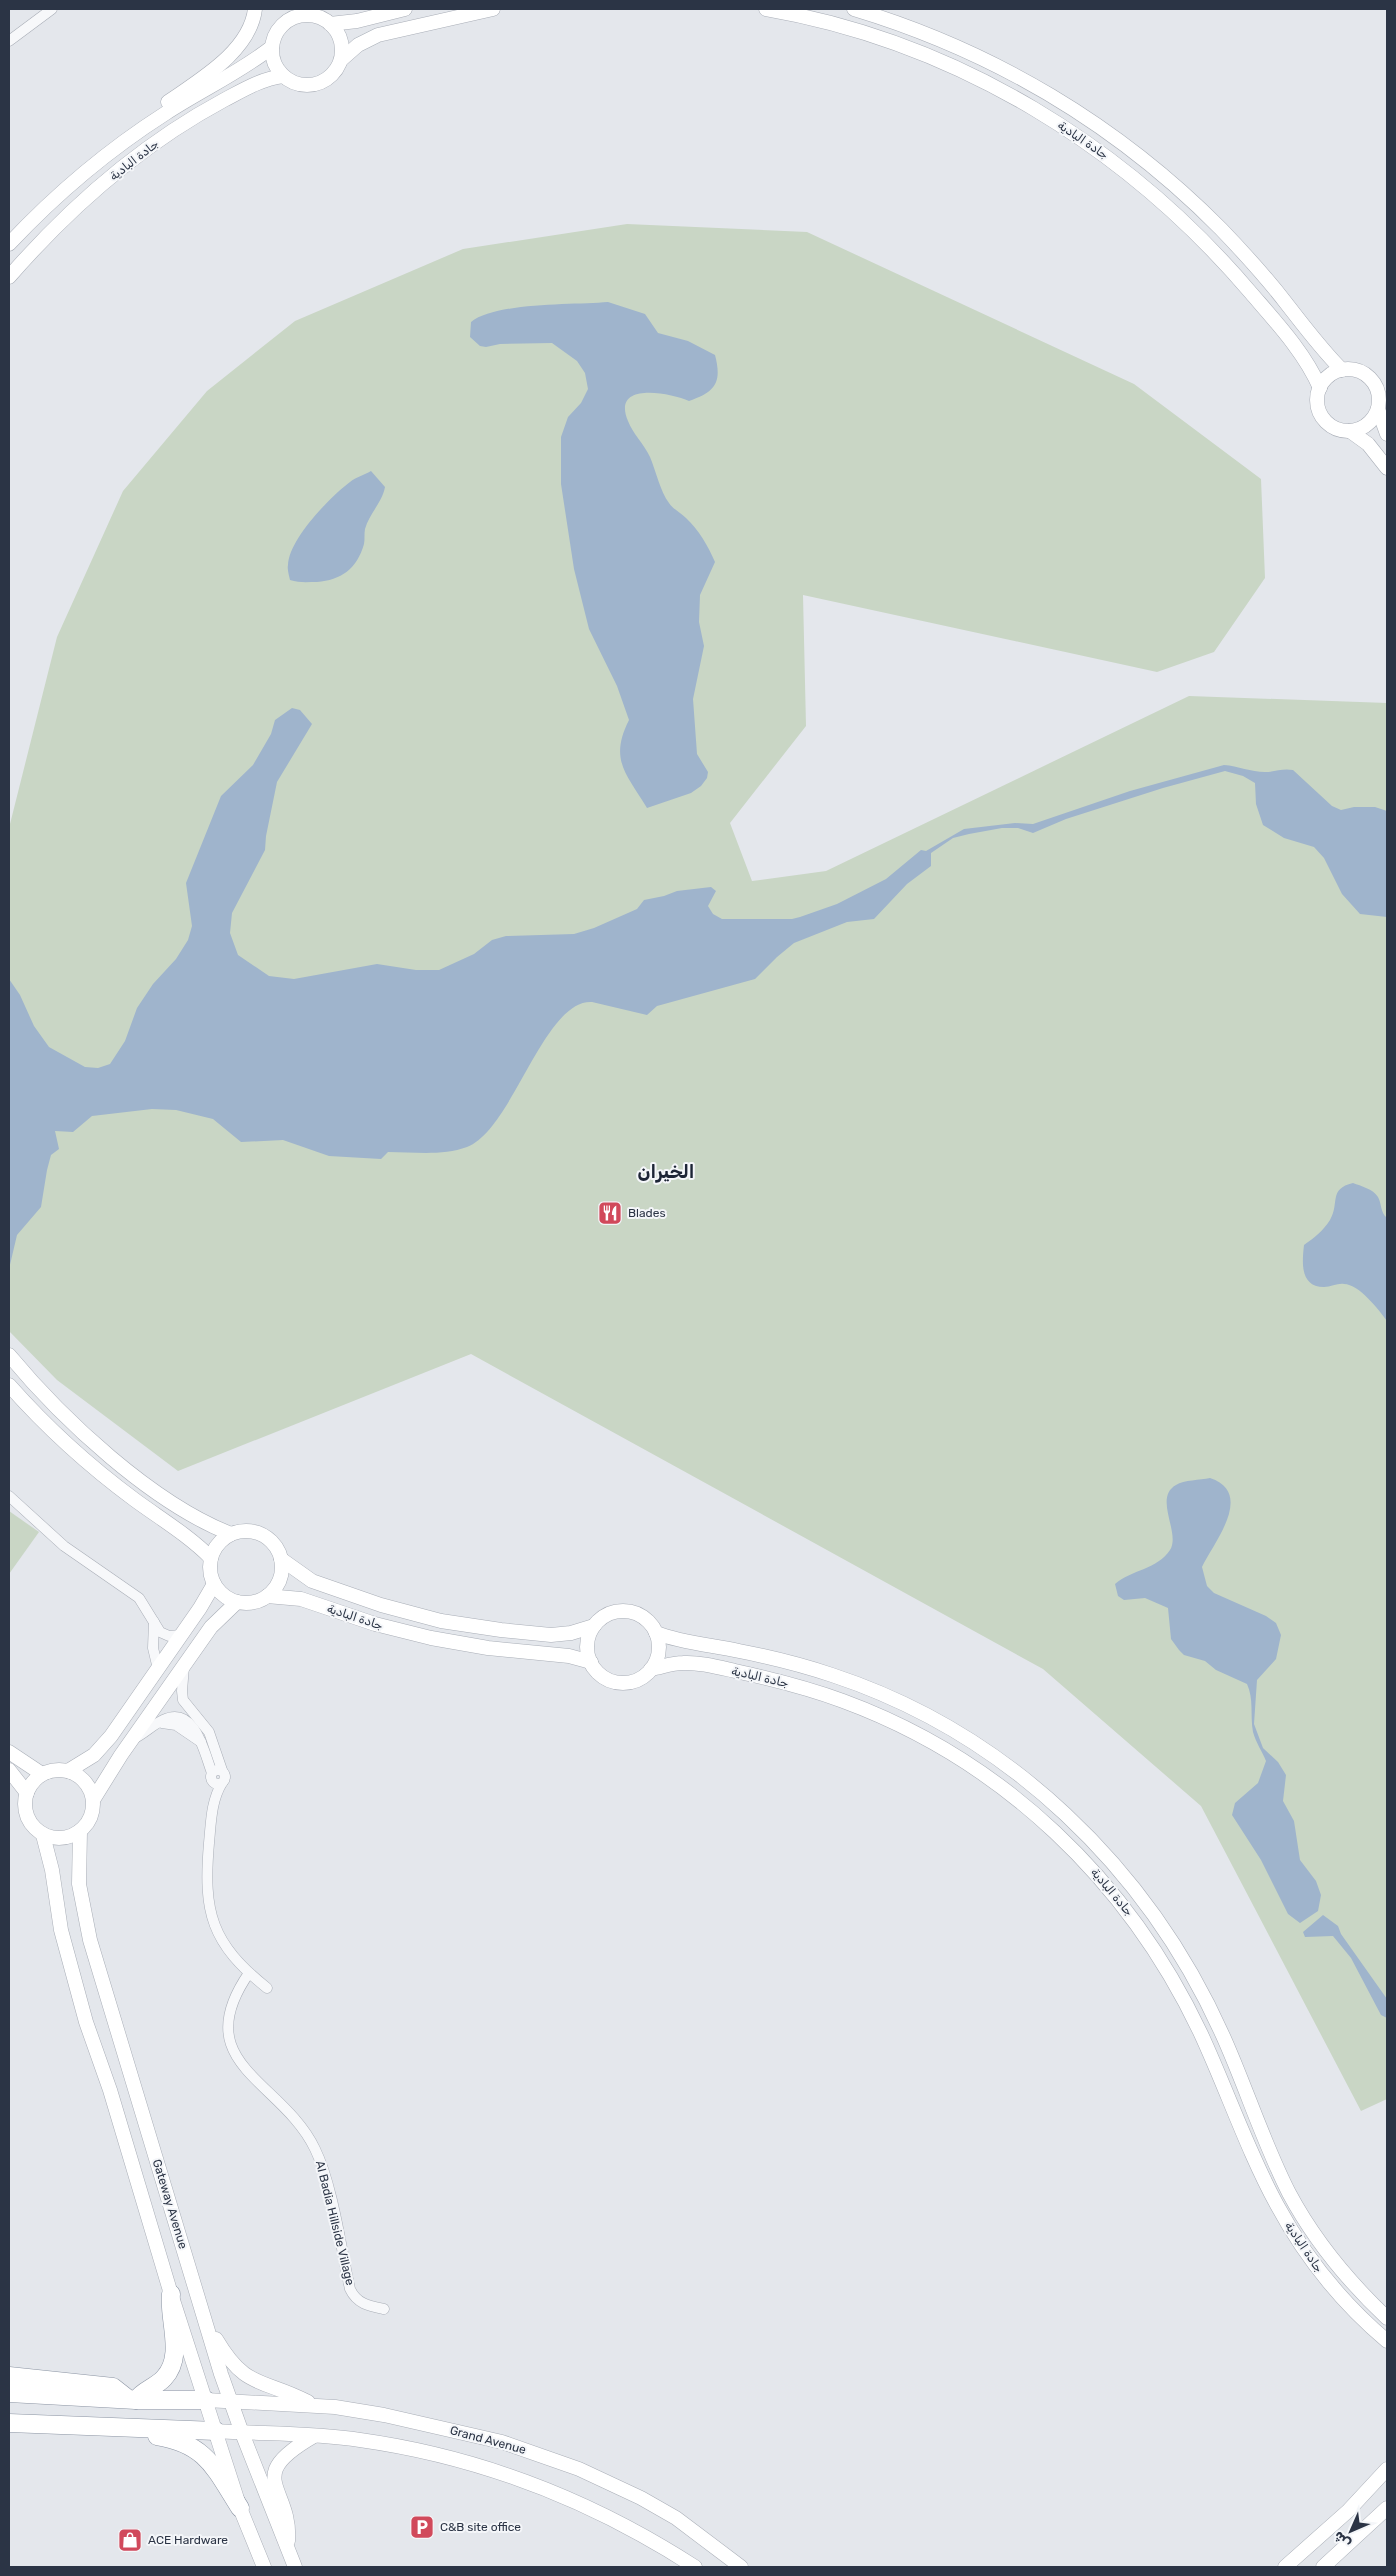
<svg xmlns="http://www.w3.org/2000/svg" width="1396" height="2576" font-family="Rubik,Cairo,sans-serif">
	<rect width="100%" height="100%" fill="#e4e7ec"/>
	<g fill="#c9d6c5">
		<path d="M627,224L807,232L1134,384L1261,479L1265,578L1214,652L1157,672L803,595L806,726L730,823L752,881L826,871L1189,696L1387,703V2099L1361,2111L1201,1806L1043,1669L471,1354L178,1471L57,1380L9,1331V828L57,637L123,491L207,391L295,321L463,249Z"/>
		<path d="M9,1511L39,1532L9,1574Z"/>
	</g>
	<g fill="#9fb4cc">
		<path d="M608,302L645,314L658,333L688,341L715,355C722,382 716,392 689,401C670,393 611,381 628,421C633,434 644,444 650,457C656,471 660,491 669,503C673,509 681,513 686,518C699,530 708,546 715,562L700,595L699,622L704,646L693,699L697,754L708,772L707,778L701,786L691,793L647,808C626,773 609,760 629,720L617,686L589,629L574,569L561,484V437L568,417L581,403L588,389L585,373L577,361L552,343L500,344L486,347L480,346L470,337L471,322C496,302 574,305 608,302Z"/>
		<path d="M371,471L385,487C382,503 369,514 365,529C364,534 365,539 364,544C357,569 341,580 317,582C307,582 299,583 290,580C289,575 287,569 288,565C289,539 330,497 350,482C356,477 364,475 371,471Z"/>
		<path d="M292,708L300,710L312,724L277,782L266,836L265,850L232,913L230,933L238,955L269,976L294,979L377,964L416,970H439L474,954L492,940L506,936L574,934L594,928L637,909L644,900L664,896L677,891L711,887L716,891L708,906L713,914L722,919H792L800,917L837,904L886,879L921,850L926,851L964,829L1015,823L1033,824L1130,791L1224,765C1238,766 1251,772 1265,772C1275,772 1282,768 1293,770L1332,806L1341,810L1354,807H1375L1387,811V917L1360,914L1342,894L1324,858L1314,847L1284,838L1263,825L1256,804L1255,783L1243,776L1225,771L1163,788L1066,819L1033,833L1018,828H1002L969,834L953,838L931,853V866L907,884L874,919L847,922L794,943L777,957L755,979L657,1006L647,1015L592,1002C544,999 513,1129 467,1147C443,1156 414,1152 388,1152L381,1159L329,1156L283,1140L241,1142L213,1119L176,1110L152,1109L92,1116L73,1132L55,1131L59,1149L51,1155L47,1170L41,1207L17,1235L9,1269V979L20,995L34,1026L49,1047L85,1067L98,1068L110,1064L125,1041L137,1008L153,984L176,959L188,940L192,926L186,883L221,796L253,765L271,734L275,720Z"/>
		<path d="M1353,1183C1361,1186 1373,1189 1378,1197C1382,1204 1380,1212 1387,1218V1321C1379,1310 1359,1284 1344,1284C1338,1283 1331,1287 1324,1287C1300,1287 1302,1263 1304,1245C1314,1238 1323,1231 1330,1220C1340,1203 1328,1189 1353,1183Z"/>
		<path d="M1210,1478C1255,1493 1214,1542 1202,1567L1207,1586L1214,1593L1266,1616L1276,1623L1281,1635L1276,1659L1257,1680L1254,1724L1263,1748L1278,1762L1286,1775L1283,1801L1294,1821L1300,1860L1316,1881L1321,1895L1318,1911L1300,1923L1288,1914L1261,1860L1232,1815L1235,1803L1258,1783L1266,1761C1262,1751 1256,1743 1253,1732C1250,1715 1254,1699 1247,1684L1216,1670L1205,1661L1184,1655L1179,1650L1171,1639L1168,1608L1145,1598L1124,1600L1118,1596L1115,1584C1131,1570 1158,1569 1170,1550C1181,1533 1153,1498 1176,1485C1184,1480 1200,1480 1210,1478Z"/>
		<path d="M1323,1915L1338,1926L1341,1934L1387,1999V2018L1381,2015L1351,1958L1333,1936L1305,1937L1303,1932Z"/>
	</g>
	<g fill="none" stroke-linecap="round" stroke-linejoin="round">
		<g stroke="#a9aeb7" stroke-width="11">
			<g id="street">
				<path d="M9,41L52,9"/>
				<path d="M9,1496L64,1546L139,1598L160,1632L169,1636L181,1635"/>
				<path d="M154,1622L153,1648L158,1669"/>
				<path d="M184,1666L182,1691L183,1700L209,1732L222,1770"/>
				<path d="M162,1723L176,1725L201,1742"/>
				<path d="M133,1739C144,1734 152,1725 163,1720C195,1705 204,1752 212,1773"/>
				<circle cx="218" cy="1777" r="7"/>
				<path d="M222,1783C211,1801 211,1823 209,1843C203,1913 211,1943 267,1988"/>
				<path d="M249,1973C186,2064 282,2080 315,2149C333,2186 341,2248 350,2289C357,2304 369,2306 384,2309"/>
			</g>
		</g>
		<g stroke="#a9aeb7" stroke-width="15">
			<g id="secondary">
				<path d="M766,9C957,42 1127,147 1251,293C1276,322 1305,353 1320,388"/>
				<path d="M854,9C993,51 1118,125 1221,229C1244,253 1266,277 1286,303C1304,326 1321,349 1342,370"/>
				<circle cx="307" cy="50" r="35"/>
				<path d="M330,24L357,21L405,9"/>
				<path d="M341,60L358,45L378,35L493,9"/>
				<path d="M168,102C201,79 250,51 255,9"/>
				<path d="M9,244C56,194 108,150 166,113C201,90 239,73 272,47"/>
				<path d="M9,277C70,207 142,144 224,100C243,90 261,79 283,76"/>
				<circle cx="1348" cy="400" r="31"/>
				<path d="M1378,409L1387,434"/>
				<path d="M1350,431L1368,444L1387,468"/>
				<path d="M9,1355C63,1420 152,1503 231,1534"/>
				<path d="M9,1385C47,1428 89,1466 135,1500C161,1519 188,1535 211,1558"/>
				<circle cx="246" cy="1567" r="36"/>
				<path d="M281,1559L312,1581L381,1605L441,1621L501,1630L551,1635L571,1633L594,1626"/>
				<path d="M267,1596L301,1599L375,1624L431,1638L488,1648L569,1656L591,1662"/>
				<circle cx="623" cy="1647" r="36"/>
				<path d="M656,1633C683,1643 711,1645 739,1651C770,1657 802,1665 832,1675C1008,1733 1148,1868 1223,2036C1246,2087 1263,2142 1289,2193C1314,2240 1349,2282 1387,2318"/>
				<path d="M651,1669C662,1667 672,1663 683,1663C700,1662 718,1667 735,1671C772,1679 808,1688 843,1701C1003,1760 1129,1881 1201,2034C1227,2090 1247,2150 1277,2205C1305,2257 1342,2303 1387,2341"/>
				<path d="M9,1752L42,1774"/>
				<circle cx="59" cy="1804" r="34"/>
				<path d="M9,1770L27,1793"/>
				<path d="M68,1771L94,1755L111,1736L200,1608L214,1584"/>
				<path d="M93,1800L121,1755L211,1627L237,1602"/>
				<path d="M80,1831L79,1884L90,1940L221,2374L242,2433L295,2567"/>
				<path d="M43,1835L52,1870L61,1930L86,2022L110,2090L171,2294L240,2508L264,2567"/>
				<path d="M216,2339C246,2390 262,2378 308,2402"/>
				<path d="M206,2400L335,2407L384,2415L502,2442L579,2469L641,2498L676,2518L741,2567"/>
				<path d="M216,2431C264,2434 313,2433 360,2440C481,2457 593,2501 695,2567"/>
				<path d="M288,2541C292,2486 241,2478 314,2436"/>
				<path d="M1285,2567L1348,2511L1387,2469"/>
				<path d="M1323,2567L1387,2508"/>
			</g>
		</g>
		<g stroke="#8b94a3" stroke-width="19">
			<g id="highway">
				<path d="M9,2376L113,2387L127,2398"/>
				<path d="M9,2393L136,2400H206"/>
				<path d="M136,2400C143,2390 156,2387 164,2378C185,2356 168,2320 171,2294"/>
				<path d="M9,2423L216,2431"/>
				<path d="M157,2436C207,2444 215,2469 240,2508"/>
			</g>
		</g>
		<use href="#street" stroke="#f7f8fa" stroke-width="10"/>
		<use href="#secondary" stroke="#fff" stroke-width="14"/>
		<use href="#highway" stroke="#fff" stroke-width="18"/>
	</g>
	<defs>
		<g id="restaurant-square" transform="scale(1.25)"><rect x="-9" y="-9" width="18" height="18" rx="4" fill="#d1495b" stroke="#f4f6f9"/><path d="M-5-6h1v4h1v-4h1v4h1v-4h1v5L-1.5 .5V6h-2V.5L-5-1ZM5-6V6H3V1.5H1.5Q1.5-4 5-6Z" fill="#fff"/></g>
		<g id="parking-square" transform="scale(1.25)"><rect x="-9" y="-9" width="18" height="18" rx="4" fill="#d1495b" stroke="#f4f6f9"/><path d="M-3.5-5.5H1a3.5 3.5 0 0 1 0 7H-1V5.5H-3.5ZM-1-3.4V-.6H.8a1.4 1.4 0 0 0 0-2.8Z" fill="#fff"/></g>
		<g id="shop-square" transform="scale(1.25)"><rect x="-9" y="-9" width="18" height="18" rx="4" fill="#d1495b" stroke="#f4f6f9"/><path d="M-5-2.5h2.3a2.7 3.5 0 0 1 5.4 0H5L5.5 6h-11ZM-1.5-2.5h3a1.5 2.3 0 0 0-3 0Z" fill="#fff"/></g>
	</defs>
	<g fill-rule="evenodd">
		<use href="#restaurant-square" x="610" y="1213"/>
		<use href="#parking-square" x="422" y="2527"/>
		<use href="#shop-square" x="130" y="2540"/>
	</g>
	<g text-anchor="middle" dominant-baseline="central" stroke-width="4" stroke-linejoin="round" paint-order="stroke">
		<g font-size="12" fill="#2b3445" stroke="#f4f6f9">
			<text transform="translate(1083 140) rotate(34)">جادة البادية</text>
			<text transform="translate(134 160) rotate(-38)">جادة البادية</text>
			<text transform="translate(355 1617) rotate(18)">جادة البادية</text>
			<text transform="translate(760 1677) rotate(13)">جادة البادية</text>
			<text transform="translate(1112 1892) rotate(50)">جادة البادية</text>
			<text transform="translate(170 2204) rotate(73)">Gateway Avenue</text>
			<text transform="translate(335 2223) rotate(76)">Al Badia Hillside Village</text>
			<text transform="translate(1304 2247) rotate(56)">جادة البادية</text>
			<text transform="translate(488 2440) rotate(15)">Grand Avenue</text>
		</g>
		<g font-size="12" fill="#2b3445" stroke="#f4f6f9" text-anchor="start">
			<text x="628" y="1213">Blades</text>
			<text x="440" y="2527">C&amp;B site office</text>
			<text x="148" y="2540">ACE Hardware</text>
		</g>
		<g font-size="18" font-weight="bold" fill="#1d2536" stroke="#f4f6f9">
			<text x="666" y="1172">الخيران</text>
		</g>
	</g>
	<rect width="1396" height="2576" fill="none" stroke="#2b3445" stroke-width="20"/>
	<g transform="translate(1351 2531) rotate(225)" stroke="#f4f6f9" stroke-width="4" paint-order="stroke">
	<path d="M0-4L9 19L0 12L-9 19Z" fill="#2b3445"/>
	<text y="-8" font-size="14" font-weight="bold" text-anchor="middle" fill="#2b3445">ش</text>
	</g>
</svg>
